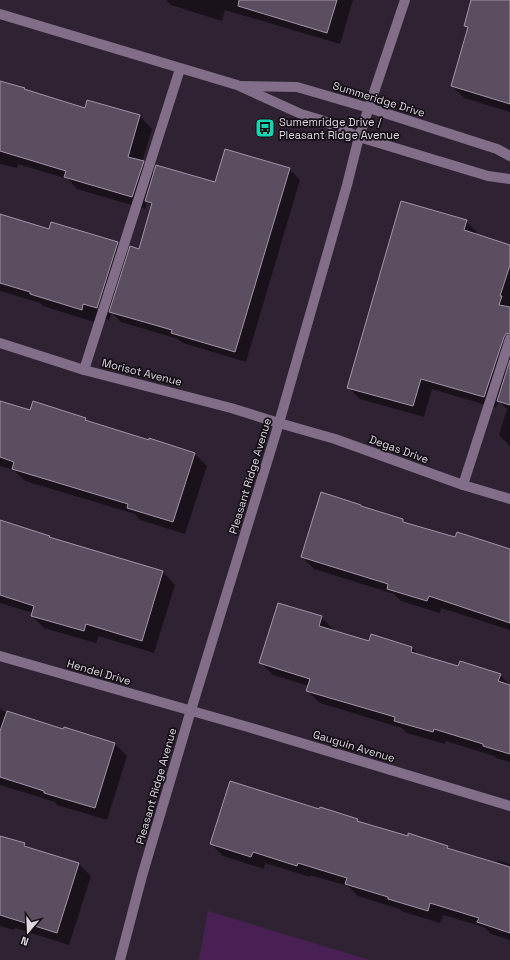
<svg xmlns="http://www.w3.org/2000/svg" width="510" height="960" font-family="'Space Grotesk',sans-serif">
	<rect width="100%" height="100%" fill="#2f2333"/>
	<path fill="#482054" d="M208,911L370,960H199Z"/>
	<g fill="#0007">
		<path d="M166,0H353L340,44L225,10L222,21L171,5Z"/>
		<path d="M472,0H510V112L464,98L452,86L469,29L465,25Z"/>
		<path d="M0,82L24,89L27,91L85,109L88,101L140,116L152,129L142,162L155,174L216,184L289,169L300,180L246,362L183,343L178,339L121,322L112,313L109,320L96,316L94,322L43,306L40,303L0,291V215L50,230L117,243L129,254L139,250L152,207L147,202L145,209L77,189L68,179L18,164L17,168L0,164Z"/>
		<path d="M466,221L477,232L476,235L510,246V318L498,358L508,369L510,363V446L499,435L507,409L498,401L496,408L432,389L424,417L360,399L348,387Z"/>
		<path d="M0,402L31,411L85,419L89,423L195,454L207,466L185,534L140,520L135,514L25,481L14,470L0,466Z"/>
		<path d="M361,506L363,508L403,520L407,524L456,538L510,550V630L441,608L440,613L401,601L394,594L314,569L302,557Z"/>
		<path d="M0,521L49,537L52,539L163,572L175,585L154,653L99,636L96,643L44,628L32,616L33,613L0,603Z"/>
		<path d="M321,617L334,630L333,631L370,642L412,648L420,656L459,667L500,675L510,685V762L496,758L494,756L446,741L445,744L407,733L402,728L320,703L307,691L309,686L273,675L261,663Z"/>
		<path d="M0,708L3,711L64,730L114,743L127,756L107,820L57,805L55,802L0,785Z"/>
		<path d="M320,810L357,820L360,822L408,837L448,847L452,850L497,864L498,860L510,864V940L491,934L484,927L443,915L440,923L401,911L399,909L358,896L348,886L310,875V877L265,863L264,869L223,856L211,844Z"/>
		<path d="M0,837L24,844L29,848L79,864L91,876L69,945L15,928L14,930L0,926Z"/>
	</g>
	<g fill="#5b4e60" stroke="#a494a9">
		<path d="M239,0H337L327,33L238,6Z"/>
		<path d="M471,0H510V104L451,86L468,27L464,26Z"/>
		<path d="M0,81L25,88L24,89L85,108L87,100L140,115L128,157L144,161L132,197L64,177L66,171L0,151Z"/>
		<path d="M225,149L290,168L235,352L171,333L172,330L109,312L130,246L139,249L152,203L145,201L156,165L215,182Z"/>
		<path d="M401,201L467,220L464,230L510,245V265L500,296H502L499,305L510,307V333L506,334L504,337L484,397L421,379L413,406L347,388Z"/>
		<path d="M0,214L49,229L51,222L118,242L97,308L83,304L82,310L30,294V292L0,283Z"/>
		<path d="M510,360V405L497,401Z"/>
		<path d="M0,401L30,410L33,401L86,418L85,420L149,440V438L195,453L173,522L127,508L128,504L12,469L14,462L0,457Z"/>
		<path d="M321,492L361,505V506L403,519V522L455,537L457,532L510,549V623L429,596L427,601L387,589L388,584L301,557Z"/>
		<path d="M0,520L50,536L49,537L163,571L142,641L86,624L84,631L31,616L34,606L0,595Z"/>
		<path d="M278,603L322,616L319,626L369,641L371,634L412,647L411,652L458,666L460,661L501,674L498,681L510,685V754L483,746V744L434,729L433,732L394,721L395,717L306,691L310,679L259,663Z"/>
		<path d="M7,711L63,729L64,727L115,743L95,808L44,793V791L0,777V731Z"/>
		<path d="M230,781L319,809L320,807L358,819L357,821L408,836V833L448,846L447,848L510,867V933L477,922L479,918L430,903L428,911L388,899V897L345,884L347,878L298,863L297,866L253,852L251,857L210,844Z"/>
		<path d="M0,836L25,843L24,846L79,863L57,933L0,915Z"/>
	</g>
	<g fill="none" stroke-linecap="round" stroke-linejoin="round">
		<g stroke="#836e8a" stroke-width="10">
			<path d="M0,14L237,85L301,114L321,120L359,137L488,176L510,179"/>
			<path d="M241,86L297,87L369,108L497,149L510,156"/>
			<path d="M0,343L84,370L231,408L279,423L335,439L463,485L510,499"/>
			<path d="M84,370L180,69"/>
			<path d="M463,485L510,339"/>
			<path d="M0,656L248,727L510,806"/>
			<path d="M120,960L142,876L191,710L279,423L347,185L359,137L405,0"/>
		</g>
	</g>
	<defs>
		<g id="bus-square" transform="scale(1)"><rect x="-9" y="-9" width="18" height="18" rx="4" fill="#15d5b3" stroke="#140f16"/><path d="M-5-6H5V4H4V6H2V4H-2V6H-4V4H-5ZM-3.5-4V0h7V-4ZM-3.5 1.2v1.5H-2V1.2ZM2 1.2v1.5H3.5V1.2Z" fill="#111"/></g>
	</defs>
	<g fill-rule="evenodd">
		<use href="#bus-square" x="265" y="128"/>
	</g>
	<g text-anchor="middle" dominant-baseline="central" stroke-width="3.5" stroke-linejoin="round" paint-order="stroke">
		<g font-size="11" fill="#dfd7e2" stroke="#140f16">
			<text transform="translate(379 99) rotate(17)">Summeridge Drive</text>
			<text transform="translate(142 372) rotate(14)">Morisot Avenue</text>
			<text transform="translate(399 449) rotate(20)">Degas Drive</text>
			<text transform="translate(250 476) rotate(-73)">Pleasant Ridge Avenue</text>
			<text transform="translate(99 672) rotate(16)">Hendel Drive</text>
			<text transform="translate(354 746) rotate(17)">Gauguin Avenue</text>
			<text transform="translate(156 786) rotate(-74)">Pleasant Ridge Avenue</text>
		</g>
		<g font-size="11" fill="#dfd7e2" stroke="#140f16" text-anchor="start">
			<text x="279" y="122">Sumemridge Drive /<tspan x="279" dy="13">Pleasant Ridge Avenue</tspan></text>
		</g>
	</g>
	<g transform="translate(28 932) rotate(199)" stroke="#140f16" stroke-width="3" paint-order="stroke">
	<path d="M0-3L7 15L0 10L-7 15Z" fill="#dfd7e2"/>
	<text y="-6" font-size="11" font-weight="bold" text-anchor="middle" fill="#dfd7e2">N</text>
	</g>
</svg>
